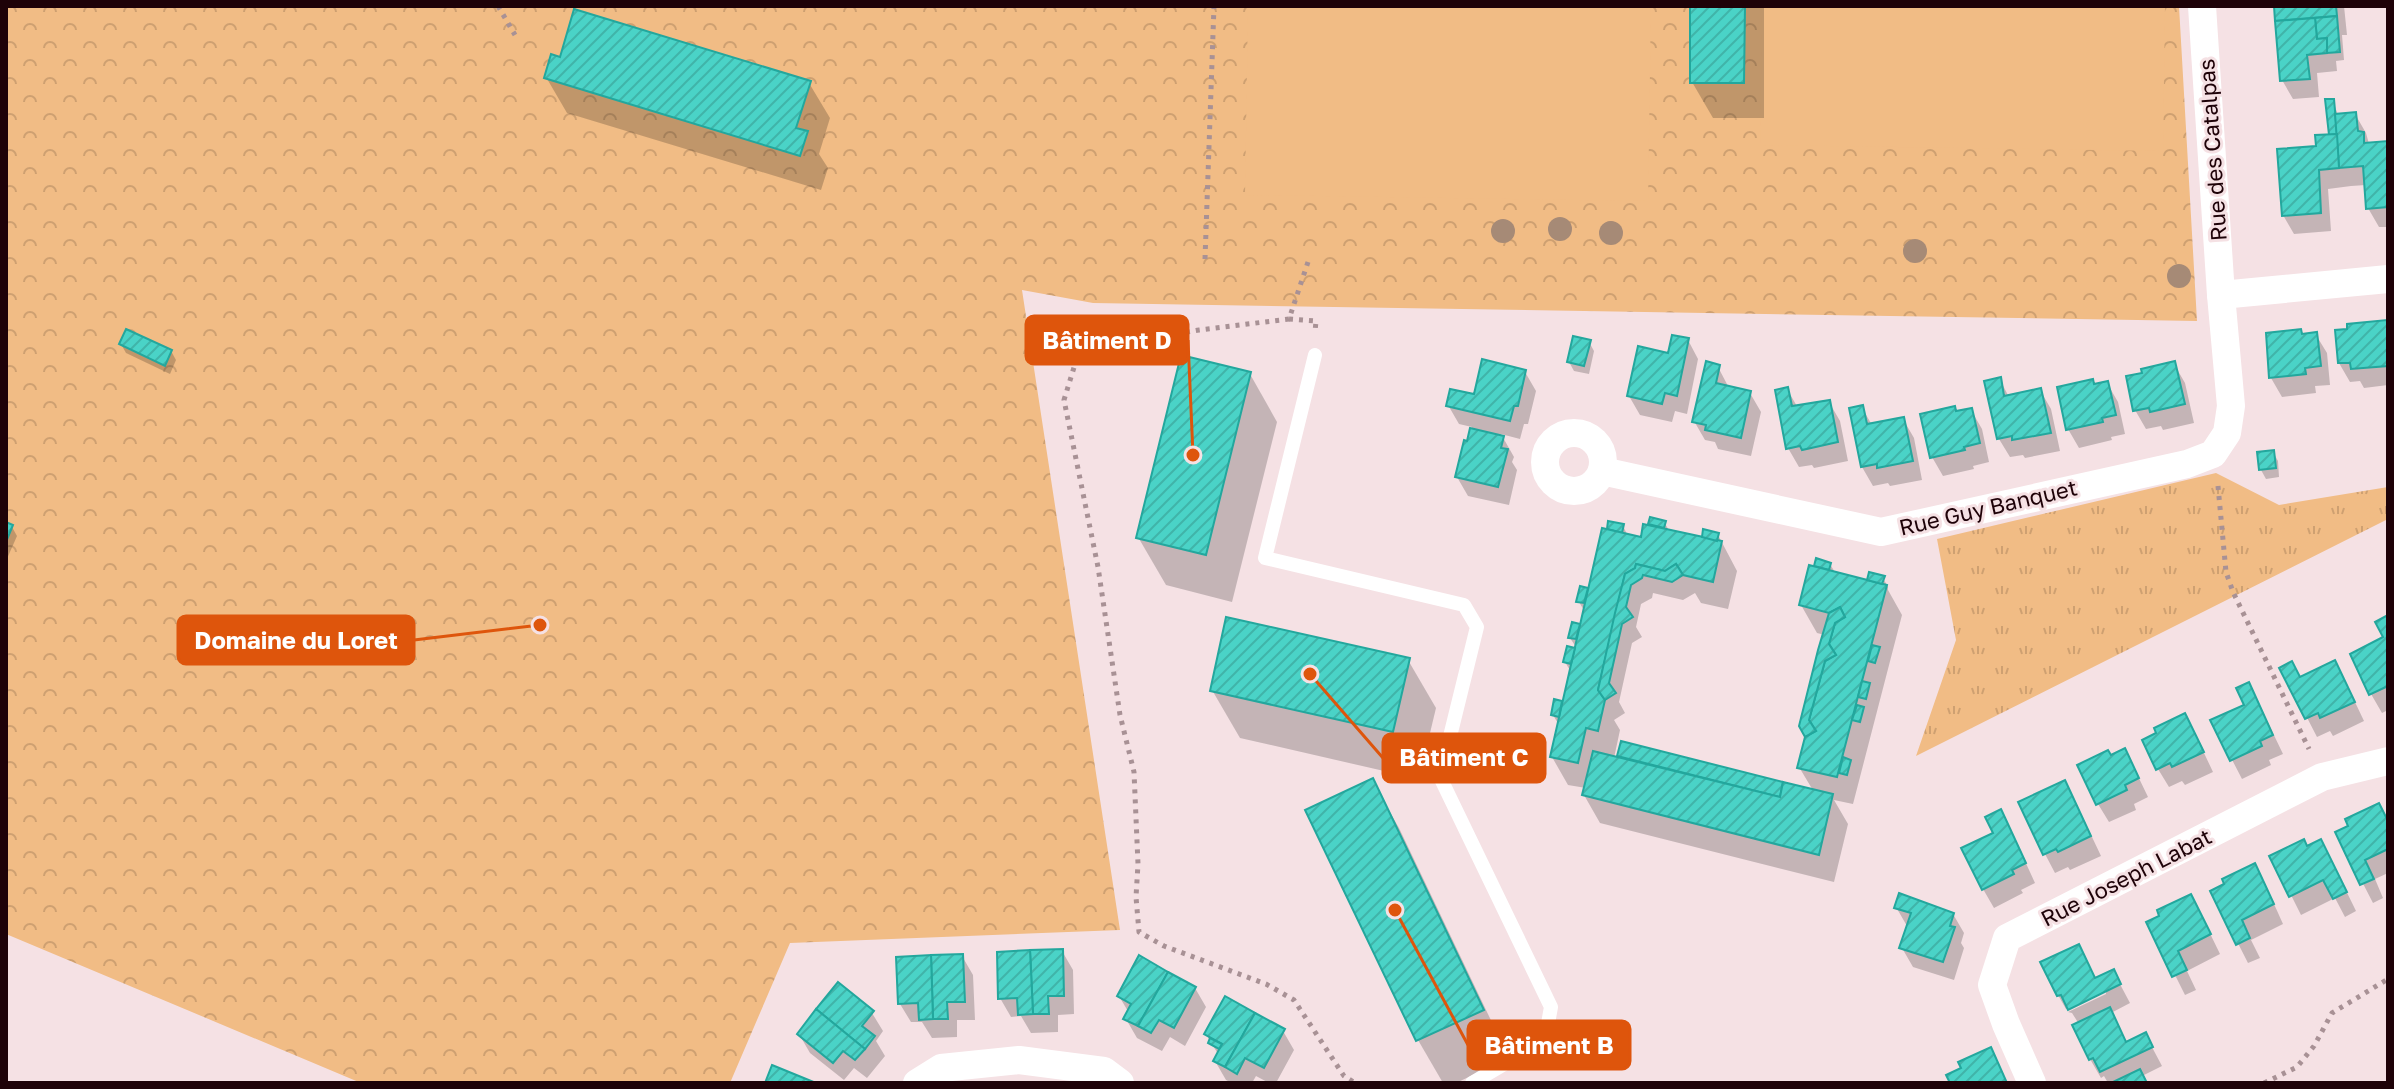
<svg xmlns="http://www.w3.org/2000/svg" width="2394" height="1089" font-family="'Golos Text',sans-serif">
	<defs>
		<pattern id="grass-tufts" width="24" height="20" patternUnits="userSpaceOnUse" patternTransform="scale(2)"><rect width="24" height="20" fill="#f1bc85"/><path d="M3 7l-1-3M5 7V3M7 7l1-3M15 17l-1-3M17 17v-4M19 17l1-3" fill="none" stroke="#cea071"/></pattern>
		<pattern id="park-crowns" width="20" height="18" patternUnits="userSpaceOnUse" patternTransform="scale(2)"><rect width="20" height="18" fill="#f1bc85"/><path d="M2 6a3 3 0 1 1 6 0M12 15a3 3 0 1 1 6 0" fill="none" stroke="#cea071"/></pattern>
		<pattern id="building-hatch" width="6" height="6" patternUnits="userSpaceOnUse" patternTransform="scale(2)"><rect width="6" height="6" fill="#4ad3c7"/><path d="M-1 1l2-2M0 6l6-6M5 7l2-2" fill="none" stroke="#40b4a9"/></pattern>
	</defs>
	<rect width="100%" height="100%" fill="#f5e1e4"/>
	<path fill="url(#grass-tufts)" d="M2216,473L2279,505L2388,487V519L1916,756L1956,640L1937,539Z"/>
	<path fill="url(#park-crowns)" d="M6,6H2179L2197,321L1093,303L1022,290L1120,930L790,943L730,1083H361L6,934Z"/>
	<g fill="#f1bc85">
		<path d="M1248,6H1651L1648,201L1245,195Z"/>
		<path d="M1762,6H2165L2163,151L1760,145Z"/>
	</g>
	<g fill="#0003">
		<path d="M1692,6H1764V118H1713L1692,82Z"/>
		<path d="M2269,6H2344L2347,35H2342L2344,60L2336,61L2337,71L2317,73L2319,97L2293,99L2282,80L2276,7Z"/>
		<path d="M546,77L809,83L830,118L819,154L828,168L821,190L567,113Z"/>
		<path d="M2333,101L2338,115L2355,114L2366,133L2369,144L2388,143V227H2379L2368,208L2366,185L2351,186L2328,189L2331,231L2294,234L2283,215L2318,148L2331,136Z"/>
		<path d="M2386,322L2388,326V385L2364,388L2360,381L2350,382L2339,363Z"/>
		<path d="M2316,335L2327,353L2330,385L2315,386L2316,393L2282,397L2271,378L2303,336Z"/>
		<path d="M1688,340L1698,359L1687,414L1675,411L1672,422L1640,415L1629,396Z"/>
		<path d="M1589,342L1594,351L1589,374L1574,371L1569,362Z"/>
		<path d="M121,344L171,351L176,360L170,374L126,353Z"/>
		<path d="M2174,364L2185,383L2194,423L2163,430L2161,426L2146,429L2135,410Z"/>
		<path d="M1718,367L1729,388L1750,393L1761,412L1751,456L1718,449L1715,442L1705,440L1694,421Z"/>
		<path d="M1525,372L1536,391L1528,424H1524L1520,439L1501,434L1514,457L1512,462L1517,470L1509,505L1468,496L1457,477L1472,427L1459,424L1448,405L1475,396Z"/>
		<path d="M1250,374L1277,422L1232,602L1166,585L1138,537Z"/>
		<path d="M2000,380L2009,397L2040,390L2051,409L2060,451L2025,458L2023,455L2010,457L1999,439Z"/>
		<path d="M2107,383L2118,402L2125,434L2111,437L2112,440L2079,448L2068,429L2094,386Z"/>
		<path d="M1787,389L1798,408L1829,402L1840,421L1848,461L1814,468L1812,465L1799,467L1788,448Z"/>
		<path d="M1862,408L1872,425L1903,419L1914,438L1922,480L1890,486L1888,483L1873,486L1862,467Z"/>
		<path d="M1971,410L1982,429L1989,462L1973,466L1974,469L1943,476L1932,457L1957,413Z"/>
		<path d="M2273,452L2278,461L2279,477L2266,479L2261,470Z"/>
		<path d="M1664,522L1670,532L1706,540L1718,535L1737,571L1728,609L1701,603L1695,593L1683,600L1653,593L1652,598L1641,604L1636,627L1642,637L1632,643L1619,702L1625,713L1614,720L1620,730L1614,758L1622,760L1619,756L1814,792L1799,767L1825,635L1817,633L1801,605L1817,561L1830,564L1836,574L1872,583L1883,578L1888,587V590L1902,615L1853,804L1834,800L1848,824L1834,882L1600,823L1584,795L1586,788L1568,785L1552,757L1559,725L1553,715L1556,702L1564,704L1571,672L1565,662L1578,650L1570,638L1573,624L1581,627L1585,612L1579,602L1582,588L1590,590L1611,532L1609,528L1623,526L1628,536L1642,539L1652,528L1650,524Z"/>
		<path d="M6,525L12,527L17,536L6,561Z"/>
		<path d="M2388,617V710L2382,713L2371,694L2385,638Z"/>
		<path d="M1408,660L1436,708L1419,779L1240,738L1212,690Z"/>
		<path d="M2282,669L2300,679L2345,681L2364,721L2333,736L2330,731L2317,737Z"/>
		<path d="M2259,704L2283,754L2269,760L2271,765L2242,779L2212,721L2246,706Z"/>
		<path d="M2195,734L2213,772L2185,785L2182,781L2169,787L2158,769Z"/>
		<path d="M2135,770L2148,797L2134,804L2136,810L2109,822L2098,804Z"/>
		<path d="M1372,781L1399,828L1509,1058L1456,1083H1443L1418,1040L1308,811Z"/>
		<path d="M2075,801L2101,856L2070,870L2068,867L2055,873L2045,854Z"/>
		<path d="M2388,822V873L2375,879L2383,898L2373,903L2337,833Z"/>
		<path d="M2011,831L2035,883L2021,890L2023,893L1994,908L1983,889Z"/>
		<path d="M2306,848L2331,860L2356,911L2345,917L2335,898L2301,915L2272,857Z"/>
		<path d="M2265,884L2283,924L2251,940L2260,958L2248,963L2212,892Z"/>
		<path d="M1896,907L1953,914L1964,933L1961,943L1964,948L1954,980L1913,967L1902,948L1907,926Z"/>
		<path d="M2201,915L2220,954L2187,971L2196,990L2185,995L2149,923Z"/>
		<path d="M1062,951L1073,970L1074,1014L1058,1015V1032L1031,1033L1021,1016L1011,1017L1000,998Z"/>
		<path d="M962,956L973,975L975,1020H957V1037L932,1038L922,1022H911L900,1004Z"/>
		<path d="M2113,971L2130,1003L2111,1013L2127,1043L2145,1034L2162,1066L2142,1076L2146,1083H2108L2104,1076L2101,1078L2090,1059L2079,1024L2072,1013L2068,1012L2106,994V989L2066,1009L2058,995Z"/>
		<path d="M1195,988L1206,1007L1185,1046L1170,1037L1162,1051L1137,1038L1126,1019L1129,1013L1119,996Z"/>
		<path d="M872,1013L883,1031L876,1041L885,1056L867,1078L854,1068L844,1080L810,1053L799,1034Z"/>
		<path d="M1283,1031L1294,1050L1276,1083H1269L1256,1076L1252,1083H1232L1226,1080L1215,1061L1218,1054L1206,1034Z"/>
	</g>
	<g fill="url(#building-hatch)" stroke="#23a79d" stroke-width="2">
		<path d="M1690,6H1745L1744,83H1690Z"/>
		<path d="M2274,6H2336L2337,16L2275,21Z"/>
		<path d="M574,9L811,81L796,128L808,131L800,156L544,78L551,54L560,57Z"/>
		<path d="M2337,16L2340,52L2327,53V38L2317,39L2315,18Z"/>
		<path d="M2315,18L2317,39L2327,38V53L2307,55L2310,79L2280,81L2275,21Z"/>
		<path d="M2325,99H2334L2337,134L2329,135Z"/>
		<path d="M2356,112L2358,131L2364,132V143L2388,141V207L2366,209L2363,166L2339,168L2335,114Z"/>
		<path d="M2337,134L2339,168L2319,170L2321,213L2282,216L2277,149L2316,146L2315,135Z"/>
		<path d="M2387,320L2388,366L2351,369L2350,363H2338L2335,330L2347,329V324Z"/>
		<path d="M126,329L172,350L165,366L119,344Z"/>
		<path d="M2301,329L2302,334L2317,332L2321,366L2305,368L2306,374L2269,378L2266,333Z"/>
		<path d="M1672,335L1689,338L1677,396L1665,393L1662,404L1627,396L1638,346L1668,353Z"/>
		<path d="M1573,336L1591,340L1584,366L1567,362Z"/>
		<path d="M1181,355L1251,372L1206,555L1136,538Z"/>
		<path d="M1482,359L1526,370L1518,406H1514L1510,421L1446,406L1450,389L1474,394Z"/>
		<path d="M1706,361L1720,365L1716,383L1751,391L1741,438L1705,430L1706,425L1692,422Z"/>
		<path d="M2175,361L2185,404L2150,412L2149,408L2133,411L2126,376L2142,373L2141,369Z"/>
		<path d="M2001,377L2004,396L2041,388L2051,433L2012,440V436L1997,439L1984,381Z"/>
		<path d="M2093,379L2094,384L2108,381L2116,415L2102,418L2103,422L2066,430L2057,387Z"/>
		<path d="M1788,387L1792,406L1830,400L1838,442L1802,450L1800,446L1786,449L1775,390Z"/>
		<path d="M1863,405L1867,424L1904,417L1913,461L1877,468V464L1861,467L1849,408Z"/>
		<path d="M1955,406L1956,411L1972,408L1980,443L1964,447L1965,450L1930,458L1920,414Z"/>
		<path d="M1470,428L1504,436L1501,448L1508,449L1498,487L1455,477L1464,440L1467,441Z"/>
		<path d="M2274,450L2276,468L2259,470L2257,452Z"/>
		<path d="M1650,517L1666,521L1664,528L1648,524Z"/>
		<path d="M1608,521L1624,524L1622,533L1607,529Z"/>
		<path d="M6,522L13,525L6,542Z"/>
		<path d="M1643,524L1722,541L1713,582L1683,575L1676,564L1665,571L1636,564L1635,568L1625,574L1598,690L1605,700L1598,731L1586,728L1578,763L1550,757L1602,528L1641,537Z"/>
		<path d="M1703,529L1719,533L1717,541L1702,537Z"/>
		<path d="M1816,558L1831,563L1829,570L1814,566Z"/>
		<path d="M1636,564L1665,571L1676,564L1683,575L1672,582L1643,575L1642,578L1631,585L1626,607L1633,617L1622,624L1609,683L1616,693L1605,700L1598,690L1615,613L1625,574L1635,568Z"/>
		<path d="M1809,565L1887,585L1837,777L1797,768L1805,737L1816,731L1809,720L1825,661L1836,655L1829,644L1835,623L1845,617L1840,607L1829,613L1799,605Z"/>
		<path d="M1869,572L1885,576L1882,584L1867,580Z"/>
		<path d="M1580,586L1588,588L1584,603L1576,602Z"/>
		<path d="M1840,607L1845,617L1835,623L1829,644L1836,655L1825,661L1809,720L1816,731L1805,737L1799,726L1818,650L1829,613Z"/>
		<path d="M2388,615V686L2369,695L2350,654L2383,637L2375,622Z"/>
		<path d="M1226,617L1410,658L1393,732L1210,691Z"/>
		<path d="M1572,622L1580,624L1576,639L1568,638Z"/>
		<path d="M1872,645L1880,647L1875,663L1868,661Z"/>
		<path d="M1567,646L1575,648L1571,664L1563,662Z"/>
		<path d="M2335,660L2355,702L2320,718L2318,713L2305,719L2279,668L2292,661L2300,677Z"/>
		<path d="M1862,681L1870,683L1866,699L1858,697Z"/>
		<path d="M2249,682L2273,735L2260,741L2262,746L2230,761L2210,720L2244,705L2236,688Z"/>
		<path d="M1554,699L1562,701L1559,717L1551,715Z"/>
		<path d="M1857,705L1864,707L1860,722L1852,720Z"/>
		<path d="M2185,713L2204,752L2172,767L2170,763L2156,770L2142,740L2156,733L2154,728Z"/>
		<path d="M1621,741L1783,782L1780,797L1617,756Z"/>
		<path d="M2125,748L2139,778L2125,785L2127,790L2096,805L2077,765L2108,750L2111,755Z"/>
		<path d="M1593,751L1780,797L1783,782L1833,794L1819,855L1582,795Z"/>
		<path d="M1843,757L1851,760L1847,775L1839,773Z"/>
		<path d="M1373,778L1484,1010L1416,1041L1305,810Z"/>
		<path d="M2065,780L2091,836L2058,852L2056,849L2043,855L2018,802Z"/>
		<path d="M2379,803L2388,821V849L2365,860L2374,879L2360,885L2335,832L2348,826L2345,819Z"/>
		<path d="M2001,809L2026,863L2012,870L2014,874L1982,890L1961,848L1993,833L1985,817Z"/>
		<path d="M2304,839L2307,846L2321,839L2347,892L2333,899L2323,880L2289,897L2269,856Z"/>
		<path d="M2255,863L2274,904L2242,920L2250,938L2236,945L2210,891L2224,884L2222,879Z"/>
		<path d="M1899,893L1954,913L1950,926L1955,927L1943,962L1899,948L1911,913L1894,908Z"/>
		<path d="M2191,894L2211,934L2178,951L2187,970L2172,977L2146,922L2159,916L2157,910Z"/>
		<path d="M2079,944L2095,978L2114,969L2121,984L2068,1010L2061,995L2057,996L2040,962Z"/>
		<path d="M1063,949L1064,996H1048L1049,1014H1033L1030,950Z"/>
		<path d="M1030,950L1033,1014L1018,1015L1017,998L998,999L997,952Z"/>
		<path d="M963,954L965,1002H947L948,1019H933L931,955Z"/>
		<path d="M931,955L933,1019L919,1020L918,1003L898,1004L896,957Z"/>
		<path d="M1139,955L1168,972L1138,1026L1123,1019L1131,1004L1117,996Z"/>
		<path d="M1168,972L1196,987L1174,1028L1159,1020L1151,1033L1138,1026Z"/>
		<path d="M838,982L874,1011L862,1026L875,1036L865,1049L816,1009Z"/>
		<path d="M1225,996L1255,1013L1225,1067L1213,1061L1222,1044L1204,1034Z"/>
		<path d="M2110,1007L2126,1042L2146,1032L2153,1047L2100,1072L2093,1058L2089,1060L2072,1025Z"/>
		<path d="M816,1009L865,1049L855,1060L843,1051L833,1063L797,1034Z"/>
		<path d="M1255,1013L1285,1029L1264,1068L1245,1058L1237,1074L1225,1067Z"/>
		<path d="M1210,1038L1222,1044L1219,1049L1208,1043Z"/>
		<path d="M1991,1047L2007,1083H1950L1946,1075L1961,1068L1958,1062Z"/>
		<path d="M772,1065L816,1083H765Z"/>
		<path d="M2140,1069L2147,1083H2111Z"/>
	</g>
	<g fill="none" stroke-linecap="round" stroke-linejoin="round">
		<g stroke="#a89195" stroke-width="5" stroke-dasharray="4 6" stroke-linecap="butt">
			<path d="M498,6L515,35"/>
			<path d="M1205,259L1214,6"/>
			<path d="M1308,262L1289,319L1199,330L1079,351L1064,400L1098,567L1120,715L1134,772L1138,864L1136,897L1139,932L1164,946L1266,984L1294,1000L1344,1076L1355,1083"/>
			<path d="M1289,319L1316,321L1315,332"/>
			<path d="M2218,486L2226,572L2233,592L2309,749"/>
			<path d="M2264,1083L2297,1067L2314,1046L2332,1013L2388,979"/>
		</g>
		<path stroke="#fff" stroke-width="14" d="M1315,355L1265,558L1464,605L1477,627L1440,777L1551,1007L1545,1040L1472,1083"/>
		<g stroke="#fff" stroke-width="28">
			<path d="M2221,295L2388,279"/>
			<circle cx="1574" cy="462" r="29"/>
			<path d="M1602,471L1881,532L2187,464L2213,454L2227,433L2231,406L2221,295L2202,6"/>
			<path d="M917,1083L941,1068L1019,1060L1104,1071L1120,1083"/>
			<path d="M2032,1083L2006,1024L1992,985L2007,938L2322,777L2388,761"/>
		</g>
	</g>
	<g fill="#a68a76">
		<circle cx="1560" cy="229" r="12"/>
		<circle cx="1503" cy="231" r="12"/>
		<circle cx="1611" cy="233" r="12"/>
		<circle cx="1915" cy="251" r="12"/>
		<circle cx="2179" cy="276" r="12"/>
	</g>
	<g text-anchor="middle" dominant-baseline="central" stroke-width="6" stroke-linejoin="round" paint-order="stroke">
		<g font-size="22" fill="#1e0208" stroke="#f5e1e4">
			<text transform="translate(2212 150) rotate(-94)">Rue des Catalpas</text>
			<text transform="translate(1988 507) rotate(-13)">Rue Guy Banquet</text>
			<text transform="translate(2126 877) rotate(-27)">Rue Joseph Labat</text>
		</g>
	</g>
	<path fill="none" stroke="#de550c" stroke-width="3" d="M1193 455L1188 340M540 625L414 640M1310 674L1383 758M1395 910L1468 1045"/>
	<g fill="#de550c" stroke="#f5e1e4" stroke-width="3">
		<circle cx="1193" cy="455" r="8"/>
		<circle cx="540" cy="625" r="8"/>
		<circle cx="1310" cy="674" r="8"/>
		<circle cx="1395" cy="910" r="8"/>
	</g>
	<g fill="#de550c" stroke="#de550c" stroke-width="3">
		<rect x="1026" y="316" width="162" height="48" rx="8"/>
		<rect x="178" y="616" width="236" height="48" rx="8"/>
		<rect x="1383" y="734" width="162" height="48" rx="8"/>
		<rect x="1468" y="1021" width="162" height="48" rx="8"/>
	</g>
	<g font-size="24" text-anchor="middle" font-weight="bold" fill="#fff">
		<text x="1107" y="349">Bâtiment D</text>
		<text x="296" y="649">Domaine du Loret</text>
		<text x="1464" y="766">Bâtiment C</text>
		<text x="1549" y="1054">Bâtiment B</text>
	</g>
	<rect width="2394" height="1089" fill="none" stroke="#1e0208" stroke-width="16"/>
</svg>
